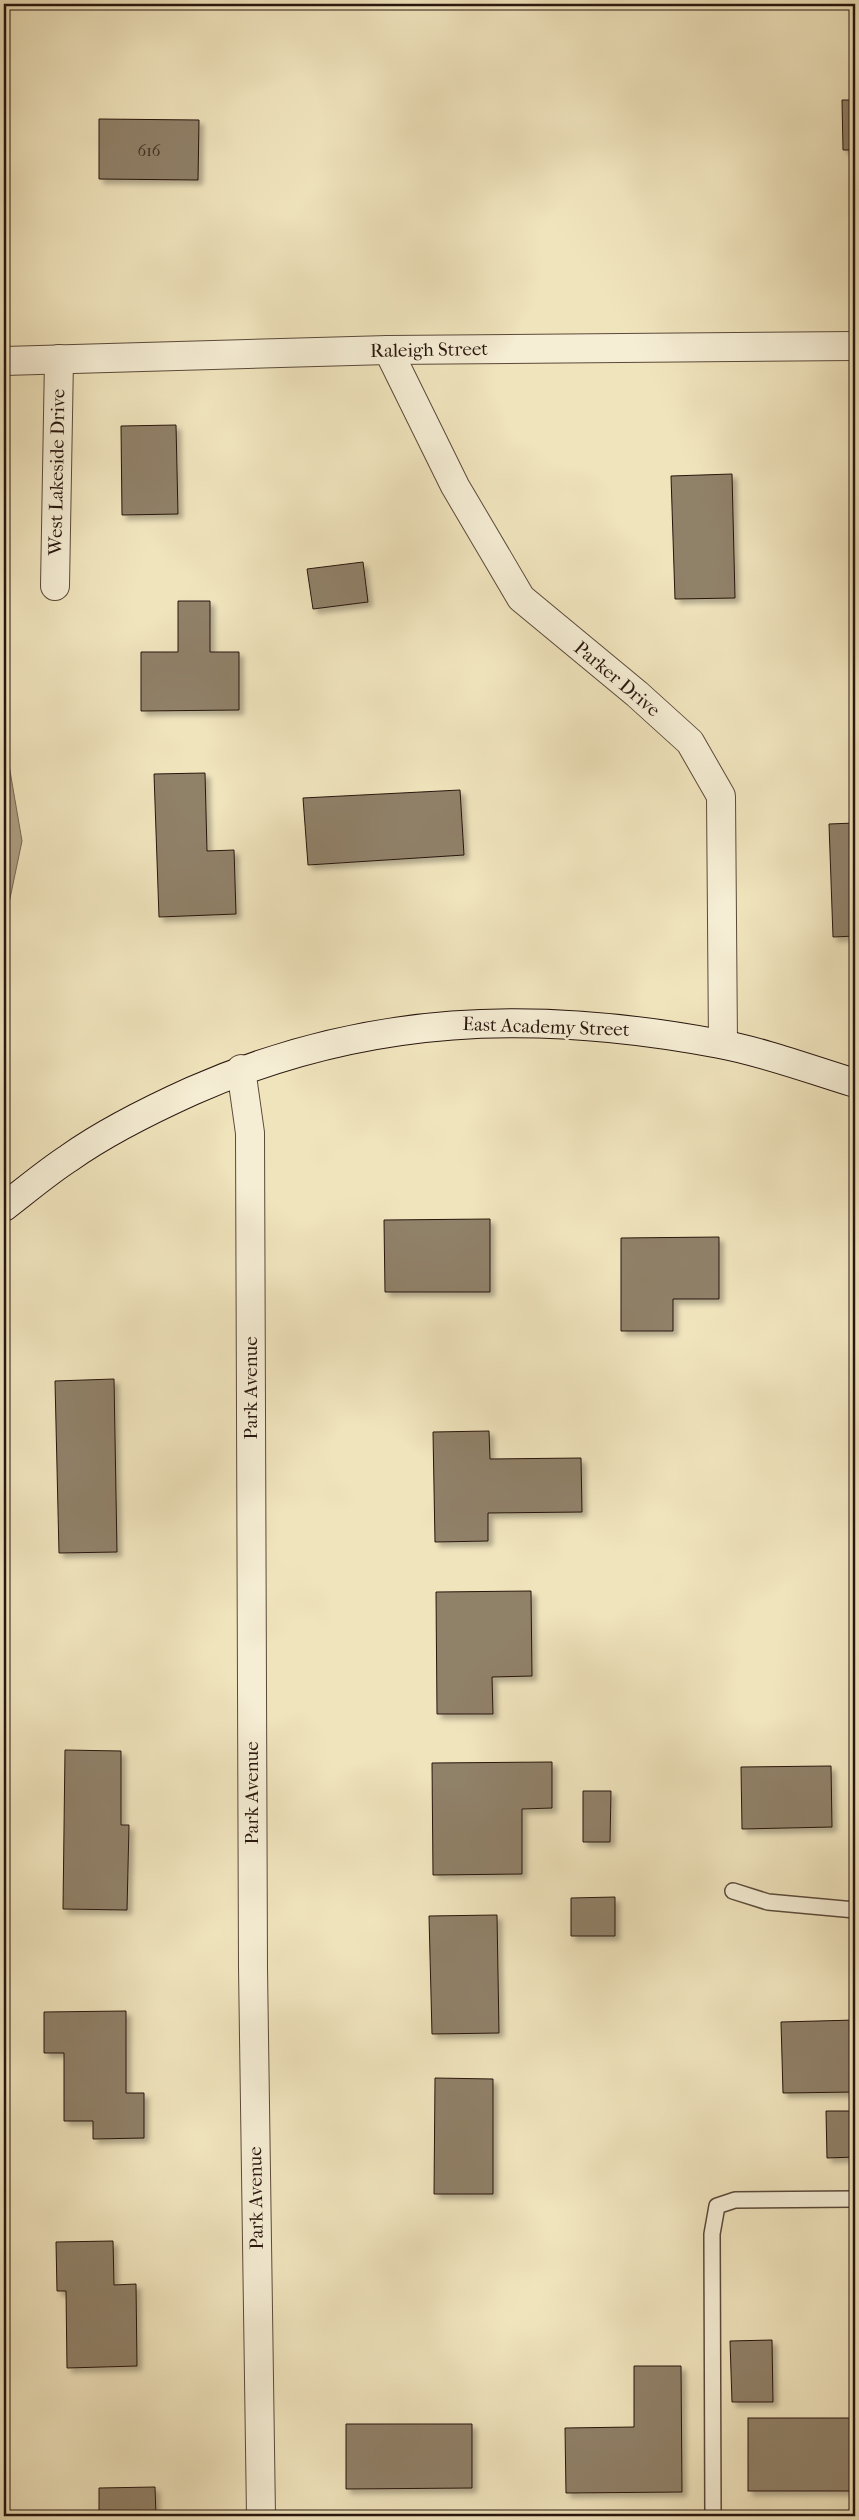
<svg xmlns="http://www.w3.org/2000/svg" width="859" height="2520" font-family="'IM FELL French Canon',serif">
	<defs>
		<filter id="shadow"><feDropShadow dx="4.5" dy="4.5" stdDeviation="2.5" flood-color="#0004"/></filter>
	</defs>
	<rect width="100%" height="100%" fill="#f0e4bd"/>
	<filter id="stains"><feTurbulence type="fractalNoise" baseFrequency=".004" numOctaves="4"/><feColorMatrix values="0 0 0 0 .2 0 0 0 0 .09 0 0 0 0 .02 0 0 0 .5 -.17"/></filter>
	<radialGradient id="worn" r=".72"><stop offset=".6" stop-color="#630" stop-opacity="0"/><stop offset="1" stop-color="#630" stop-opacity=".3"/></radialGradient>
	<path fill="#ac9e82" stroke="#786854" d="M4,736L22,841L4,927Z"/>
	<g fill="#908169" stroke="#29160e" filter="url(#shadow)">
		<path d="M842,100H855V150H843Z"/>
		<path d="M99,119L199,120L198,180L99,179Z"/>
		<path d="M176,425L178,514L122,515L121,426Z"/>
		<path d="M732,474L735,598L675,599L671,476Z"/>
		<path d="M363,562L368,602L313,609L307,569Z"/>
		<path d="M178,601H210V652H239V710L141,711V652H178Z"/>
		<path d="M205,773L207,851L234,850L236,914L159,917L154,774Z"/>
		<path d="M460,790L464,855L308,865L303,798Z"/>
		<path d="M855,823V936L833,937L829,824Z"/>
		<path d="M490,1219V1292H385L384,1220Z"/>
		<path d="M719,1237V1299H673V1331H621V1238Z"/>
		<path d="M114,1379L117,1552L59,1553L55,1381Z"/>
		<path d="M489,1431L490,1459L581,1458L582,1512L488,1513V1541L435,1542L433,1432Z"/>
		<path d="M531,1591L532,1676L492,1677L493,1714H437L436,1592Z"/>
		<path d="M65,1750L121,1751V1825H129L127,1910L63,1909Z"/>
		<path d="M552,1762V1808L522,1809V1874L433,1875L432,1763Z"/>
		<path d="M831,1766L832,1827L742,1829L741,1767Z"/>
		<path d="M583,1791H611L610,1842H583Z"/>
		<path d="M615,1897V1936H571V1898Z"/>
		<path d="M497,1915L499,2033L432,2034L429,1916Z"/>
		<path d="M126,2011V2093H144V2138L93,2139V2121H64V2053H44V2012Z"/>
		<path d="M855,2020V2092L783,2093L781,2022Z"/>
		<path d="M435,2078L493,2079V2194H434Z"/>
		<path d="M826,2111H855V2157L827,2158Z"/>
		<path d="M113,2241L114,2285L136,2284L137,2366L67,2368L66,2291H57L56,2242Z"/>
		<path d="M772,2340L773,2402H732L730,2341Z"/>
		<path d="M634,2366H681L682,2492L566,2493L565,2428L634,2427Z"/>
		<rect x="748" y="2418" width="107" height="73"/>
		<path d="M346,2424H472V2488L346,2489Z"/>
		<path d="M155,2487L156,2516H99V2488Z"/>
	</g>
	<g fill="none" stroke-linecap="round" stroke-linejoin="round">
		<g stroke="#5b4a3a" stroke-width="18">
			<g id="lane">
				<path d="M733,1891L768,1902L855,1910"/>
				<path d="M713,2516L712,2234L717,2206L735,2200L855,2199"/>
			</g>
		</g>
		<g stroke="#5b4a3a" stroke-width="30">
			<g id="street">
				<path d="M388,350L455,486L521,598L637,694L690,742L721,796L723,1044"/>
				<path d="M4,361L388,350L855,346"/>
				<path d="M55,586L59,359"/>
				<path d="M241,1069L250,1133L253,1968L261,2516"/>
			</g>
		</g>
		<g stroke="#29160e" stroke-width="30">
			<path id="secondary" d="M4,1207C25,1191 46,1173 69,1158C107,1131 150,1110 192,1091C367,1014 535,1009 720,1044C764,1052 812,1070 855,1083"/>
		</g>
		<use href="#lane" stroke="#f5edd4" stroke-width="15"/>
		<use href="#street" stroke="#f5edd4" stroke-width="28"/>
		<use href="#secondary" stroke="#f5edd4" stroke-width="28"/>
	</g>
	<g text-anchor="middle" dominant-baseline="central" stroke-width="5" stroke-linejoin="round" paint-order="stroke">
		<g font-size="16" fill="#433125">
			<text x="149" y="150">616</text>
		</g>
		<g font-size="19" fill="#29160e" stroke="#f5edd4">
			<text transform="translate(429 350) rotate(-1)">Raleigh Street</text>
			<text transform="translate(57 472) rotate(-89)">West Lakeside Drive</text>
			<text transform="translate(617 679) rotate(40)">Parker Drive</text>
			<text transform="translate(546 1027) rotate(2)">East Academy Street</text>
			<text transform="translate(251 1388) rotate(-90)">Park Avenue</text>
			<text transform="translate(252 1793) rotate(-90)">Park Avenue</text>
			<text transform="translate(256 2198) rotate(-91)">Park Avenue</text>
		</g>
	</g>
	<rect width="859" height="2520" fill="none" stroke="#f0e4bd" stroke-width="20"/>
	<rect x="5" y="5" width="849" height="2510" fill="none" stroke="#29160e" stroke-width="2.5"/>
	<rect x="10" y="10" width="839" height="2500" fill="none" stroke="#29160e"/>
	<rect width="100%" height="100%" filter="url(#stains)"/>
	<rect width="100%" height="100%" fill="url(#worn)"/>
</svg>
